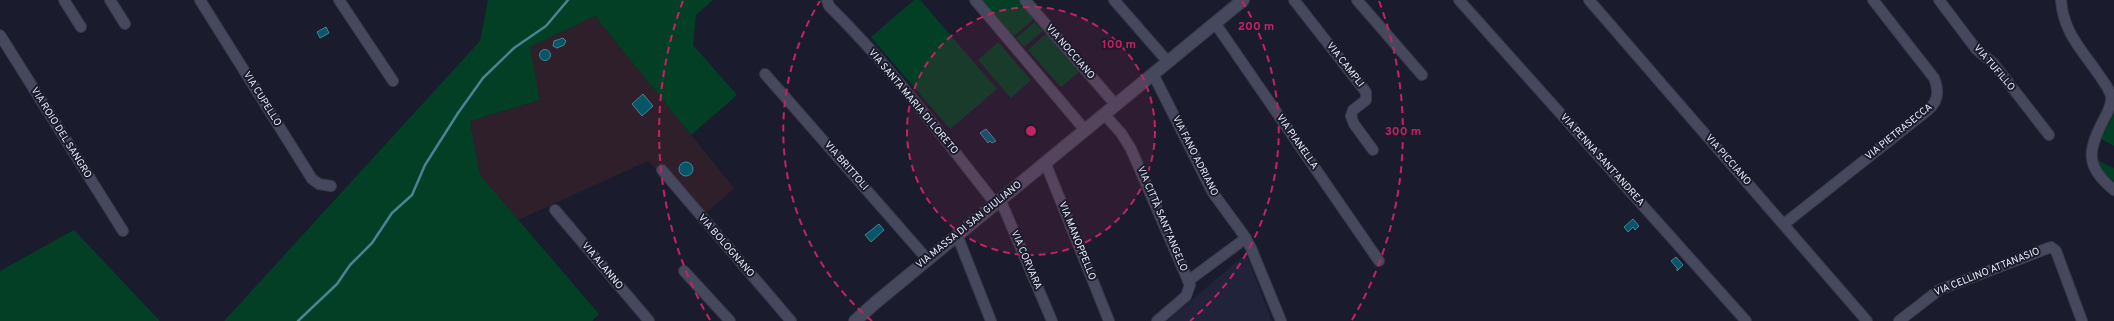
<svg xmlns="http://www.w3.org/2000/svg" width="2114" height="321" font-family="Overpass,sans-serif">
	<rect width="100%" height="100%" fill="#1a1c2d"/>
	<path fill="#2f1f2a" d="M595,16L734,188L705,214L659,172L648,161L518,220L480,175L470,121L540,100L530,47Z"/>
	<path fill="#21233a" d="M1246,254L1272,321H1167Z"/>
	<g fill="#023f25">
		<path d="M488,0H713L696,15L693,45L737,95L691,135L595,16L530,47L540,100L470,121L480,175L599,314L592,321H224L480,41Z"/>
		<path d="M914,0H920L997,89L950,129L871,37Z"/>
		<path d="M980,0H1019L1035,18L1012,38Z"/>
		<path d="M1035,22L1043,31L1024,47L1016,38Z"/>
		<path d="M1047,33L1080,71L1061,87L1028,50Z"/>
		<path d="M998,42L1031,80L1011,98L978,60Z"/>
		<path d="M2114,114V146L2101,139Z"/>
		<path d="M2097,160L2114,168V181L2105,174Z"/>
		<path d="M74,230L160,321H0V271Z"/>
	</g>
	<g fill="#055669" stroke="#498394">
		<path d="M326,27L329,33L320,38L317,32Z"/>
		<path d="M563,38L566,41L564,45L557,48L553,46L554,41Z"/>
		<circle cx="545" cy="55" r="5.5"/>
		<path d="M643,94L653,106L642,116L632,104Z"/>
		<path d="M986,129L996,141L992,143L990,141L988,143L980,133Z"/>
		<circle cx="686" cy="169" r="7"/>
		<path d="M1633,219L1639,226L1635,230L1633,227L1628,232L1624,227Z"/>
		<path d="M879,224L884,230L871,242L865,235Z"/>
		<path d="M1676,257L1683,265L1677,271V268L1671,261Z"/>
	</g>
	<g fill="none" stroke-linecap="round" stroke-linejoin="round">
		<path stroke="#498394" stroke-width="2.5" d="M298,321L337,284L350,265L372,243L392,213L412,195L425,165L458,113L483,78L514,48L546,26L568,0"/>
		<g stroke="#383847" stroke-width="12">
			<g id="street">
				<path d="M64,0L81,27"/>
				<path d="M110,0L125,24"/>
				<path d="M200,0L312,179L319,184L331,186"/>
				<path d="M339,0L393,81"/>
				<path d="M827,0L829,6C890,66 942,136 995,203"/>
				<path d="M975,0L1085,130"/>
				<path d="M1025,0L1115,104"/>
				<path d="M1114,0L1168,62"/>
				<path d="M1294,0L1366,92V100L1353,110L1351,116L1354,124L1373,150"/>
				<path d="M1357,0L1422,75"/>
				<path d="M1459,0L1746,321"/>
				<path d="M1589,0L1867,321"/>
				<path d="M1939,0L1976,49L1993,63L2049,135"/>
				<path d="M2061,0C2063,32 2082,50 2099,75C2103,81 2109,88 2111,96C2112,104 2108,112 2104,119C2088,150 2084,166 2114,190"/>
				<path d="M1215,23L1379,261"/>
				<path d="M0,35L123,231"/>
				<path d="M765,74L927,259"/>
				<path d="M1153,74L1213,193L1243,234L1251,248L1281,321"/>
				<path d="M1104,114L1121,133L1131,149L1190,285L1186,296L1157,321"/>
				<path d="M1045,162L1109,321"/>
				<path d="M662,170L791,321"/>
				<path d="M1000,199L1052,321"/>
				<path d="M555,210L649,321"/>
				<path d="M1784,224L1928,110C1939,101 1939,90 1934,78L1873,0"/>
				<path d="M957,235L991,321"/>
				<path d="M684,271L730,321"/>
				<path d="M1188,281L1246,238"/>
				<path d="M1899,321L1939,290L2051,247L2056,251L2082,321"/>
			</g>
		</g>
		<g stroke="#383847" stroke-width="14">
			<path id="secondary" d="M855,321L875,303L1243,0"/>
		</g>
		<use href="#street" stroke="#46495d" stroke-width="10"/>
		<use href="#secondary" stroke="#46495d" stroke-width="12"/>
	</g>
	<circle cx="1031" cy="131" r="124" fill="#c42363" fill-opacity=".12"/>
	<g fill="none" stroke="#c42363" stroke-width="2" stroke-dasharray="7 5">
		<circle cx="1031" cy="131" r="124"/>
		<path d="M872 321A248 248 0 0 1 820 1M1242 1A248 248 0 0 1 1190 321"/>
		<path d="M710 320A372 372 0 0 1 683 1M1379 1A372 372 0 0 1 1352 320"/>
	</g>
	<g text-anchor="middle" dominant-baseline="central" stroke-width="4" stroke-linejoin="round" paint-order="stroke">
		<g font-size="10" fill="#e9ebf7" stroke="#1a1c2d">
			<text transform="translate(1070 52) rotate(49)">VIA NOCCIANO</text>
			<text transform="translate(1345 65) rotate(52)">VIA CAMPLI</text>
			<text transform="translate(1994 68) rotate(49)">VIA TUFILLO</text>
			<text transform="translate(262 99) rotate(58)">VIA CUPELLO</text>
			<text transform="translate(913 102) rotate(50)">VIA SANTA MARIA DI LORETO</text>
			<text transform="translate(1899 132) rotate(-39)">VIA PIETRASECCA</text>
			<text transform="translate(61 133) rotate(58)">VIA ROIO DEL SANGRO</text>
			<text transform="translate(1297 142) rotate(55)">VIA PIANELLA</text>
			<text transform="translate(1195 156) rotate(63)">VIA FANO ADRIANO</text>
			<text transform="translate(1602 160) rotate(48)">VIA PENNA SANT'ANDREA</text>
			<text transform="translate(1728 160) rotate(49)">VIA PICCIANO</text>
			<text transform="translate(846 166) rotate(49)">VIA BRITTOLI</text>
			<text transform="translate(1162 219) rotate(67)">VIA CITTÀ SANT'ANGELO</text>
			<text transform="translate(969 225) rotate(-39)">VIA MASSA DI SAN GIULIANO</text>
			<text transform="translate(1077 241) rotate(68)">VIA MANOPPELLO</text>
			<text transform="translate(726 246) rotate(49)">VIA BOLOGNANO</text>
			<text transform="translate(1026 260) rotate(67)">VIA CORVARA</text>
			<text transform="translate(602 266) rotate(50)">VIA ALANNO</text>
			<text transform="translate(1987 272) rotate(-22)">VIA CELLINO ATTANASIO</text>
		</g>
	</g>
	<circle cx="1031" cy="131" r="6" fill="#c42363" stroke="#1a1c2d" stroke-width="2"/>
	<g font-size="12" text-anchor="middle" font-weight="bold" fill="#c42363" stroke="#1a1c2d" stroke-width="4" stroke-linejoin="round" paint-order="stroke">
		<text x="1256" y="30">200 m</text>
		<text x="1119" y="48">100 m</text>
		<text x="1403" y="135">300 m</text>
	</g>
</svg>
